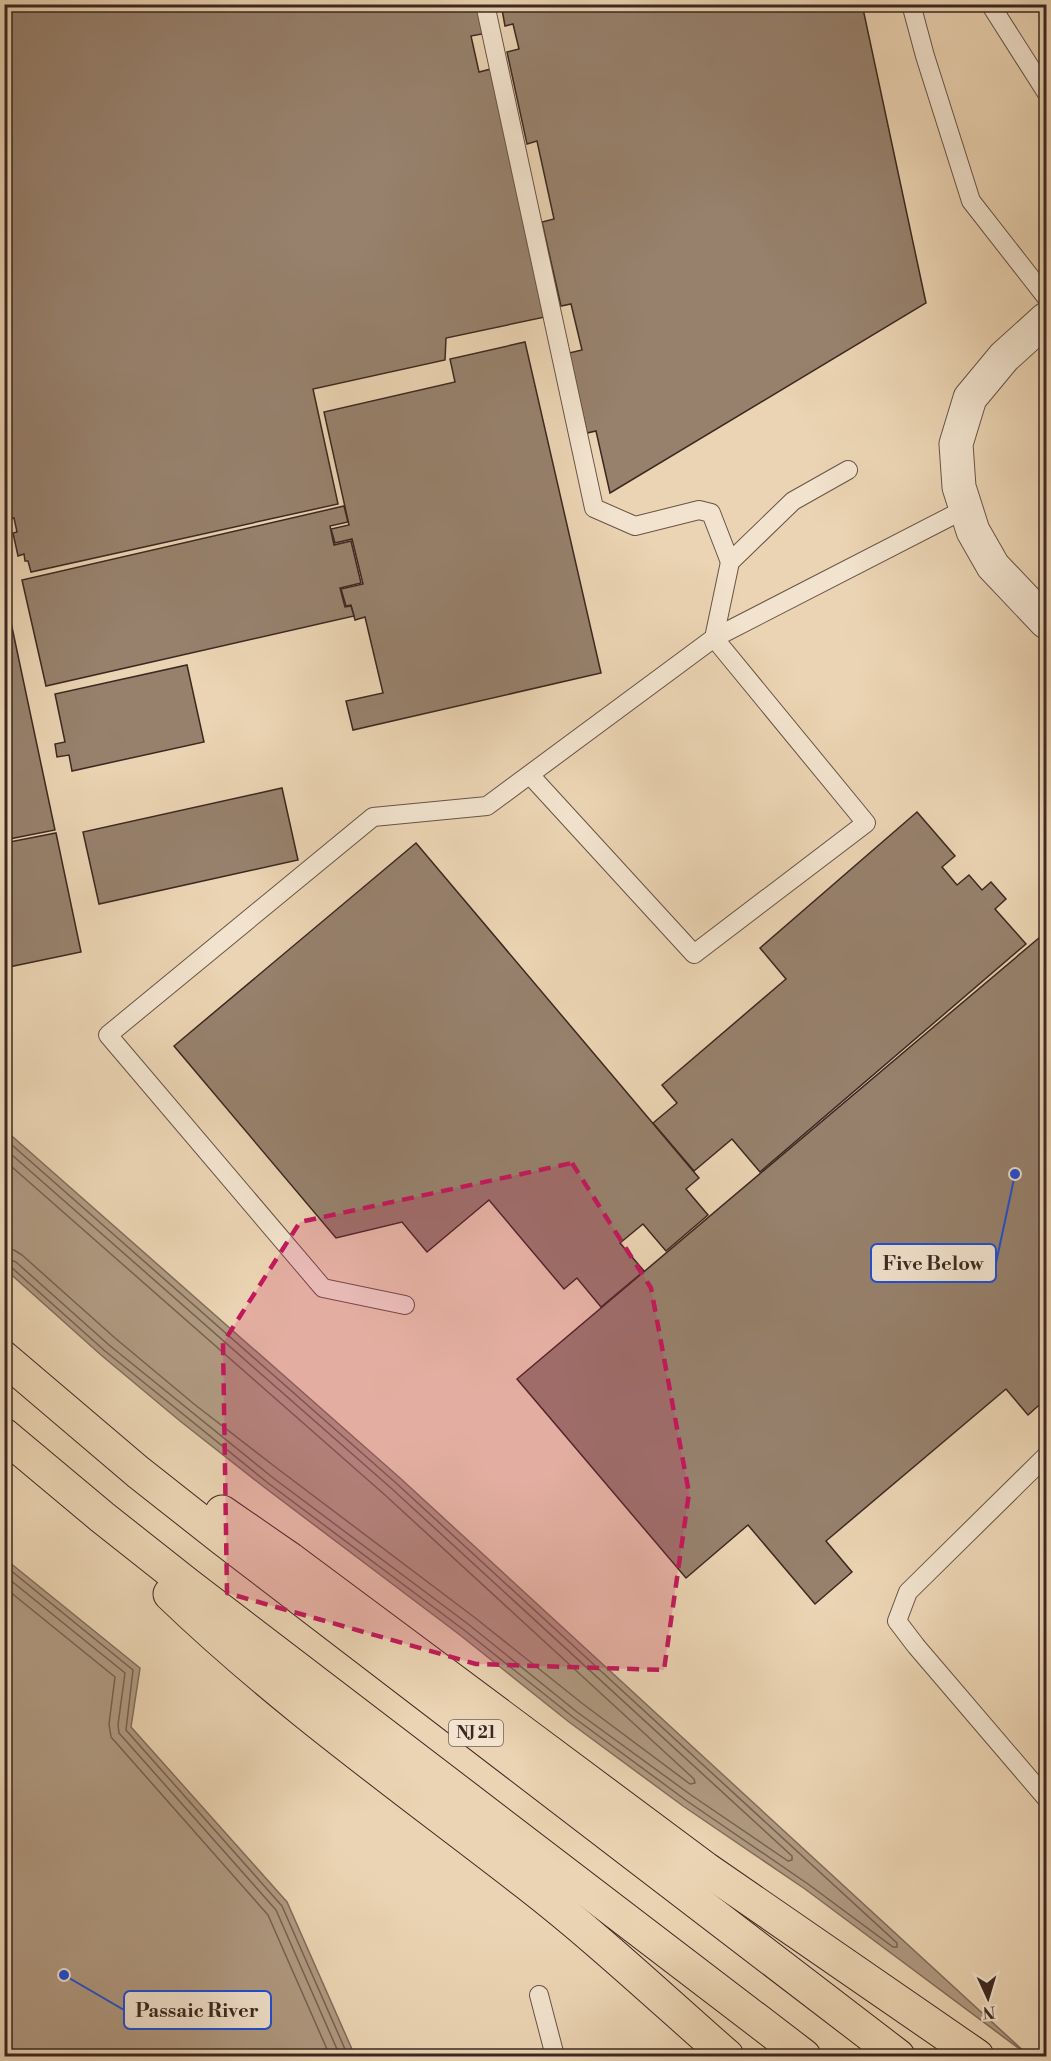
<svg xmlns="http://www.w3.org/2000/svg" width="1051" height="2061" font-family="'Libre Bodoni',serif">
	<rect width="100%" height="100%" fill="#ebd4b3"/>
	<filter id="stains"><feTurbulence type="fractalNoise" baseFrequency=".00333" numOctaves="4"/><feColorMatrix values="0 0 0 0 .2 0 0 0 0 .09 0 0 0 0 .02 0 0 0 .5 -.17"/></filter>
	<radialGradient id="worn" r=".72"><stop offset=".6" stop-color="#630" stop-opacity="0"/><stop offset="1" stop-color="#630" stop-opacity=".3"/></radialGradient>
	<g fill="#b09a81" stroke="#826c5b" stroke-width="1.5">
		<path d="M5,1130L400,1478L1029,2056L805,1889L683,1806L569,1722L460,1635L264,1487L180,1421L101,1355L5,1269Z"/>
		<path d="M4,1558L140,1668L131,1727L287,1902L355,2056H5Z"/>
	</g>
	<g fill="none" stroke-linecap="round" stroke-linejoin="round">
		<g stroke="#766151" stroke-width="1.5">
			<path d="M4,1138L396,1483L897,1943V1947H893L808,1884L687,1801L573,1717L464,1630L268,1483L105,1351L11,1267L4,1266"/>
			<path d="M4,1148L391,1488L792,1856V1860L788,1861L691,1795L577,1712L468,1624L272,1477L109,1345L16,1262L4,1258"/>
			<path d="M4,1160L385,1495L694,1779L695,1783L690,1784L583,1704L474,1617L278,1469L194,1404L115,1338L22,1255L14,1250L4,1249"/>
			<path d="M4,1565L133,1670L126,1730L282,1906L348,2056"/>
			<path d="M4,1575L125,1673L118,1725L119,1733L276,1910L340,2056"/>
			<path d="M4,1587L115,1677L109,1724L111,1737L268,1915L330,2056"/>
		</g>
	</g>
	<g fill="#97816d" stroke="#3c2821" stroke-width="1.5">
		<path d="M4,4H481L487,33L471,36L479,72L491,69L545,317L446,338L445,360L313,389L338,504L31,572L28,561H25L24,554L18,556L13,533L17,532L14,518L10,519L6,500L10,499L6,480H4Z"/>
		<path d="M501,4H862L926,303L610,493L596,431L587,433L569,353L582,350L571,304L561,306L542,222L554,219L537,141L527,144L507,52L519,49L513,24L505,26Z"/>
		<path d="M525,342L601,673L353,730L346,701L383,693L365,617L355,620L351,605L346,606L341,589L363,584L352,539L335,543L331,529L349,525L324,412L455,382L450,359Z"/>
		<path d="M344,506L348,522L330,526L334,545L351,541L361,583L340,588L345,607L351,606L354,616L46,686L22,580Z"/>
		<path d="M9,613L55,830L4,840V614Z"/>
		<path d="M187,665L204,742L72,771L69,755L57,757L55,744L65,742L55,694Z"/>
		<path d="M282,788L298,860L99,904L83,832Z"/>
		<path d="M917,812L955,856L942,867L957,885L969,875L982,890L991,882L1006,899L995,909L1026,944L760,1172L732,1139L694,1171L653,1123L677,1103L662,1085L786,979L760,948Z"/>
		<path d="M56,833L81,952L4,968V843Z"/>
		<path d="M416,843L699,1178L686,1189L708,1215L666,1251L643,1224L620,1243L644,1271L601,1307L577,1278L564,1289L489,1200L427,1252L402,1222L336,1238L174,1046Z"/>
		<path d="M1046,932V1399L1028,1415L1006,1389L826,1541L852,1572L815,1604L748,1525L686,1578L517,1379Z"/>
	</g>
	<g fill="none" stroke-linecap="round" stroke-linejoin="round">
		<g stroke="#685346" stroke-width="20">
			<g id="lane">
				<path d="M485,4L594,508L635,526L699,510L711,513L730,562"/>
				<path d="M911,4L925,56L971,201L1046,297"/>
				<path d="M990,4L1046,92"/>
				<path d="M530,775L694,954L866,823L714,638L965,509"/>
				<path d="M405,1305L323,1288L108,1035L373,817L487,806L714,638L730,562L793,501L848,470"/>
				<path d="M1046,1456L908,1592L897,1621L916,1646L1046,1798"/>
				<path d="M539,1995L555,2056"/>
			</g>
		</g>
		<g stroke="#685346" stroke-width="35">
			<path id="street" d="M1046,319L1004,357L970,398L956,444L959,487L973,531L993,566L1046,622"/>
		</g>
		<g stroke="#3c2821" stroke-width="35">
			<g id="highway">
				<path d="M4,1358L138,1472L223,1539L898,2056"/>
				<path d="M4,1435L102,1517L188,1585L804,2056"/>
				<path d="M222,1512L290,1559L706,1869L977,2056"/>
				<path d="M170,1594C280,1700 404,1788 525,1882C595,1936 661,1998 727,2056"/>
			</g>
		</g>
		<use href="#lane" stroke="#f2e3ce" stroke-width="18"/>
		<use href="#street" stroke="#f2e3ce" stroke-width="33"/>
		<use href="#highway" stroke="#ebd4b3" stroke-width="33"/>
	</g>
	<path fill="#c2185b" fill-opacity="0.2" stroke="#c2185b" stroke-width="4.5" stroke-dasharray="12 8" stroke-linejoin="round" d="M572,1163L651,1288L689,1493L664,1670L476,1664L227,1593L223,1343L300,1222Z"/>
	<g text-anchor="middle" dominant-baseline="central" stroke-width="4.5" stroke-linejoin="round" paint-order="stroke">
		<rect fill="#f2e3ce" stroke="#736055" stroke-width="1.5" x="449" y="1720" width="54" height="26" rx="4.5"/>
		<g font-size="16" font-weight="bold" fill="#3c2821">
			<text x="476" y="1733">NJ 21</text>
		</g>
	</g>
	<path fill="none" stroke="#1d4ed8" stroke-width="2" d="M1015 1174L996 1263M64 1975L124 2010"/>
	<g fill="#1d4ed8" stroke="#f2e3ce" stroke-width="2">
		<circle cx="1015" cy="1174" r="6"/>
		<circle cx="64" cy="1975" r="6"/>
	</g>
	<g fill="#f2e3ce" stroke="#1d4ed8" stroke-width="2">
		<rect x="871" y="1244" width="125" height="38" rx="6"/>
		<rect x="124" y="1991" width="147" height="38" rx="6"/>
	</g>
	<g font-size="20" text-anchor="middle" font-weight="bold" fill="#3c2821">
		<text x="933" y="1270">Five Below</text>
		<text x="197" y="2017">Passaic River</text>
	</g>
	<rect width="1051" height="2061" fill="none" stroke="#ebd4b3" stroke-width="24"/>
	<rect x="6" y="6" width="1039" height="2049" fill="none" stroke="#3c2821" stroke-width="3"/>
	<rect x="12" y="12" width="1027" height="2037" fill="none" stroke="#3c2821" stroke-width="1.5"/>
	<g transform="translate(988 1998) rotate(176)" stroke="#f2e3ce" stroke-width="4.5" paint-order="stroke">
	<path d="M0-4.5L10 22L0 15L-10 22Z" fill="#3c2821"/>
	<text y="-9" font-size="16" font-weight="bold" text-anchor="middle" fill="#3c2821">N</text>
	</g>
	<rect width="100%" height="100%" filter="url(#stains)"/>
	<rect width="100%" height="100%" fill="url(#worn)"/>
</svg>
